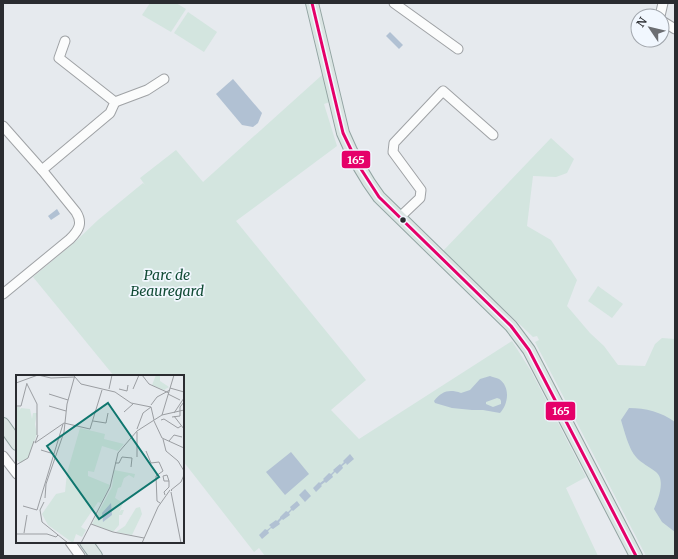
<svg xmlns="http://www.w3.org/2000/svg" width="678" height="559" font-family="Merriweather,serif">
	<rect width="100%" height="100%" fill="#e6eaee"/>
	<g fill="#d3e5df">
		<path d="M150,3H176L186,9L171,32L142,15Z"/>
		<path d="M188,12L217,32L204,52L174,33Z"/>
		<path d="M322,75L330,102L324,104L337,146L236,221L366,380L331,410L359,439L512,341L531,371L586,477L566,488L598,556H265L259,548L254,552L183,461V376H114L33,277L76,241L98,220L143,183L145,185L140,178L176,150L203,182Z"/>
		<path d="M551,138L574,159L567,173L556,177L533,176L527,226L551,240L577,280L567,306L590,333L604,346L618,365L645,366L655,344L662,338L675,339V556H646L535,342L539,340L537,336L533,337L443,251Z"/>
		<path d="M598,286L623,304L612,318L588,301Z"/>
	</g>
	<g fill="#b1c1d3" fill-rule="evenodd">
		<path d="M390,32L403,45L399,49L386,36Z"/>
		<path d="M233,79L262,113L258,123L253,127L242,125L216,94Z"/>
		<path d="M57,209L60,214L51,220L48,216Z"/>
		<path d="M490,376C492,377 497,378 499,379C511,387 508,405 500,413L483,410H472L452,408L435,403L434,401C442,391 449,389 461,393L470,390L480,379ZM497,398L500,399L501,401V404L493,407L486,404V402Z"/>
		<path d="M629,408C646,408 661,412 675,422V532L662,522L654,509C658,500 666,480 656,472C650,467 641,463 636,457C629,450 624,430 621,420Z"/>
		<path d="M291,452L309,474L285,495L266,472Z"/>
		<path d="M350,454L354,459L347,465L346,463L342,466L343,468L337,474L335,472L332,475L333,477L326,483L325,482L321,485L322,486L316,492L313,488L319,482L320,483L324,480L323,479L329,473L331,474L334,471L333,470L340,464L341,465L344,462L343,461Z"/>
		<path d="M305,489L311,496L305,502L299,495Z"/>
		<path d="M297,501L300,505L293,511L292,510L289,513L290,515L283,520L282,519L279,522L280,524L273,529L271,528L268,531L269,533L262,539L259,535L265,529L267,530L271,527L269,525L276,520L277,521L280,518V517L286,511L288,512L291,509L290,507Z"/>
	</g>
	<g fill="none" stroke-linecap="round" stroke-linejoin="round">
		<g stroke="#9fa2a5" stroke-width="11">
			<g id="minor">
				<path d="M394,3L458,49"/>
				<path d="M660,16L663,3"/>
				<path d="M662,21L675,29"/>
				<path d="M115,102L147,90L164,79"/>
				<path d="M3,126L42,170L76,212C83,223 79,230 70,239L3,294"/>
				<path d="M42,170L110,113L115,102L59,58L65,41"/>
				<path d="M400,217L420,198L421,190L393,152L394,143L443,91L493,135"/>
				<path d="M3,456L17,474"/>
				<path d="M70,542L80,556"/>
			</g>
		</g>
		<g stroke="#92a4a2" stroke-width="14">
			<g id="major">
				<path d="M312,3L343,133C353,157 364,177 379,197L511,326L529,350L636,556"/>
				<path d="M3,424L17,444"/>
				<path d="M86,542L96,556"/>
			</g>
		</g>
		<use href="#minor" stroke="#fbfcfc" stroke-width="9"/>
		<use href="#major" stroke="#dbe5e3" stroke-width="12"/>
		<g stroke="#f1f7fe" stroke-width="6">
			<path id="bus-1" d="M312,3L343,133L359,166L379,197L511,326L529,350L636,556"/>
		</g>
		<use href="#bus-1" stroke="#e50069" stroke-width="3"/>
	</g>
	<circle fill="#2a2c30" stroke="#f1f7fe" stroke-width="1.5" cx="403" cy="220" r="3.5"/>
	<g text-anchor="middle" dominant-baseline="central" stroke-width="3.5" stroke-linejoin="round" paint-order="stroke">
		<g font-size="14" font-style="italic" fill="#114b35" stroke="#f1f7fe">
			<text x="167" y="275">Parc de<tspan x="167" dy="16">Beauregard</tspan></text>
		</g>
	</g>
	<g transform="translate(16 375)">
		<rect width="168" height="168" fill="#e6eaee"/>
		<path d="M140,0H144V6L153,12L148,15L136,10ZM1,32H4L3,36L5,33L14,34L16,44L17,38H21L19,49L21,59L12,83L5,88L0,85ZM64,53L89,59L88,64L108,69L102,76L86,71L78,97L72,96V101L94,110L85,128L82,127L65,152L70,155L66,162L60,159L57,168L32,150L26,139L40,119L49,117L51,98ZM98,95L119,99L118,103L113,100L108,103L105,112L102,113L99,123L107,128L103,138L105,135H108L106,140H103V150L97,157L76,149L96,112ZM124,132L126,139L116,160L100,157L109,151L120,133Z" fill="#d3e5df"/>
		<path d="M95,128L96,140L87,147L86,138Z" fill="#b1c1d3"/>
		<path fill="none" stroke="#9b9ea2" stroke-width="1" d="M126,0L133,9L153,18M0,8L22,0L35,3L59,2L65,9L99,17L115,28L135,32M11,9L21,29V60M154,13L168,17M93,14L96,0M103,14L111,16L112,10M117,14L123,0M33,19L52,25M152,19L164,25M135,30L141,22L154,15M0,31H5L11,8M33,31L50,36M135,32L138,45M108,37L117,29M158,38L168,23M146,40L168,35M158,41L168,54M156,42L164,41V32L168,27M145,45L148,44L162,53L165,51M77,46L90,48L92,38M138,46L146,63L168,73M121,54L127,38L135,32M121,57V82M22,60L19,68L48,48L74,54L86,15M147,64L150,76L162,86L168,96M153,66L158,60L166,62M25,75L38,79M130,76L135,88L143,87L147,96L140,101L141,126L144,128M99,88H103L106,82L116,83L115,92M0,90L12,83L18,66M156,116L155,115L165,107L168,100M155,117L165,168M149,120L148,117L153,112V106L151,100L147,101L148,106H153M29,123L30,109L48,57L51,29L59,0M28,127L24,135L26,147L52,168M7,131L21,135L47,49M75,149L97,157L128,163M8,158L11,140M0,159H31L40,162L42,160M65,168L94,112L102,78L121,56L146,40L158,0M126,168L142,132L154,115"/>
		<path fill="#0f766e" fill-opacity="0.15" stroke="#0f766e" stroke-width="2" d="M92,28L143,102L83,144L31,71Z"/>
		<rect width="168" height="168" fill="none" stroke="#2a2c30" stroke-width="2"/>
	</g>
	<g stroke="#f1f7fe" stroke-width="1.5">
		<rect x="341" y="150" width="30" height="19" rx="4" fill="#e50069"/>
		<rect x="545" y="401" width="31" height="20" rx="4" fill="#e50069"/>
	</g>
	<g font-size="11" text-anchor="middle" font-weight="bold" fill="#fff">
		<text x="356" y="164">165</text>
		<text x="561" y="415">165</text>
	</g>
	<rect width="678" height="559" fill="none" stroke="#2a2c30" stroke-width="8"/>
	<g transform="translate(650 28) rotate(305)"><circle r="19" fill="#f1f7fe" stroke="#a1a6ac"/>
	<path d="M0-3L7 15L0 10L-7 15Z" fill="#6c6e72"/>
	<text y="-6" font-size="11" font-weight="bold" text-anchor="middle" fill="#2a2c30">N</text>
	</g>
</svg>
